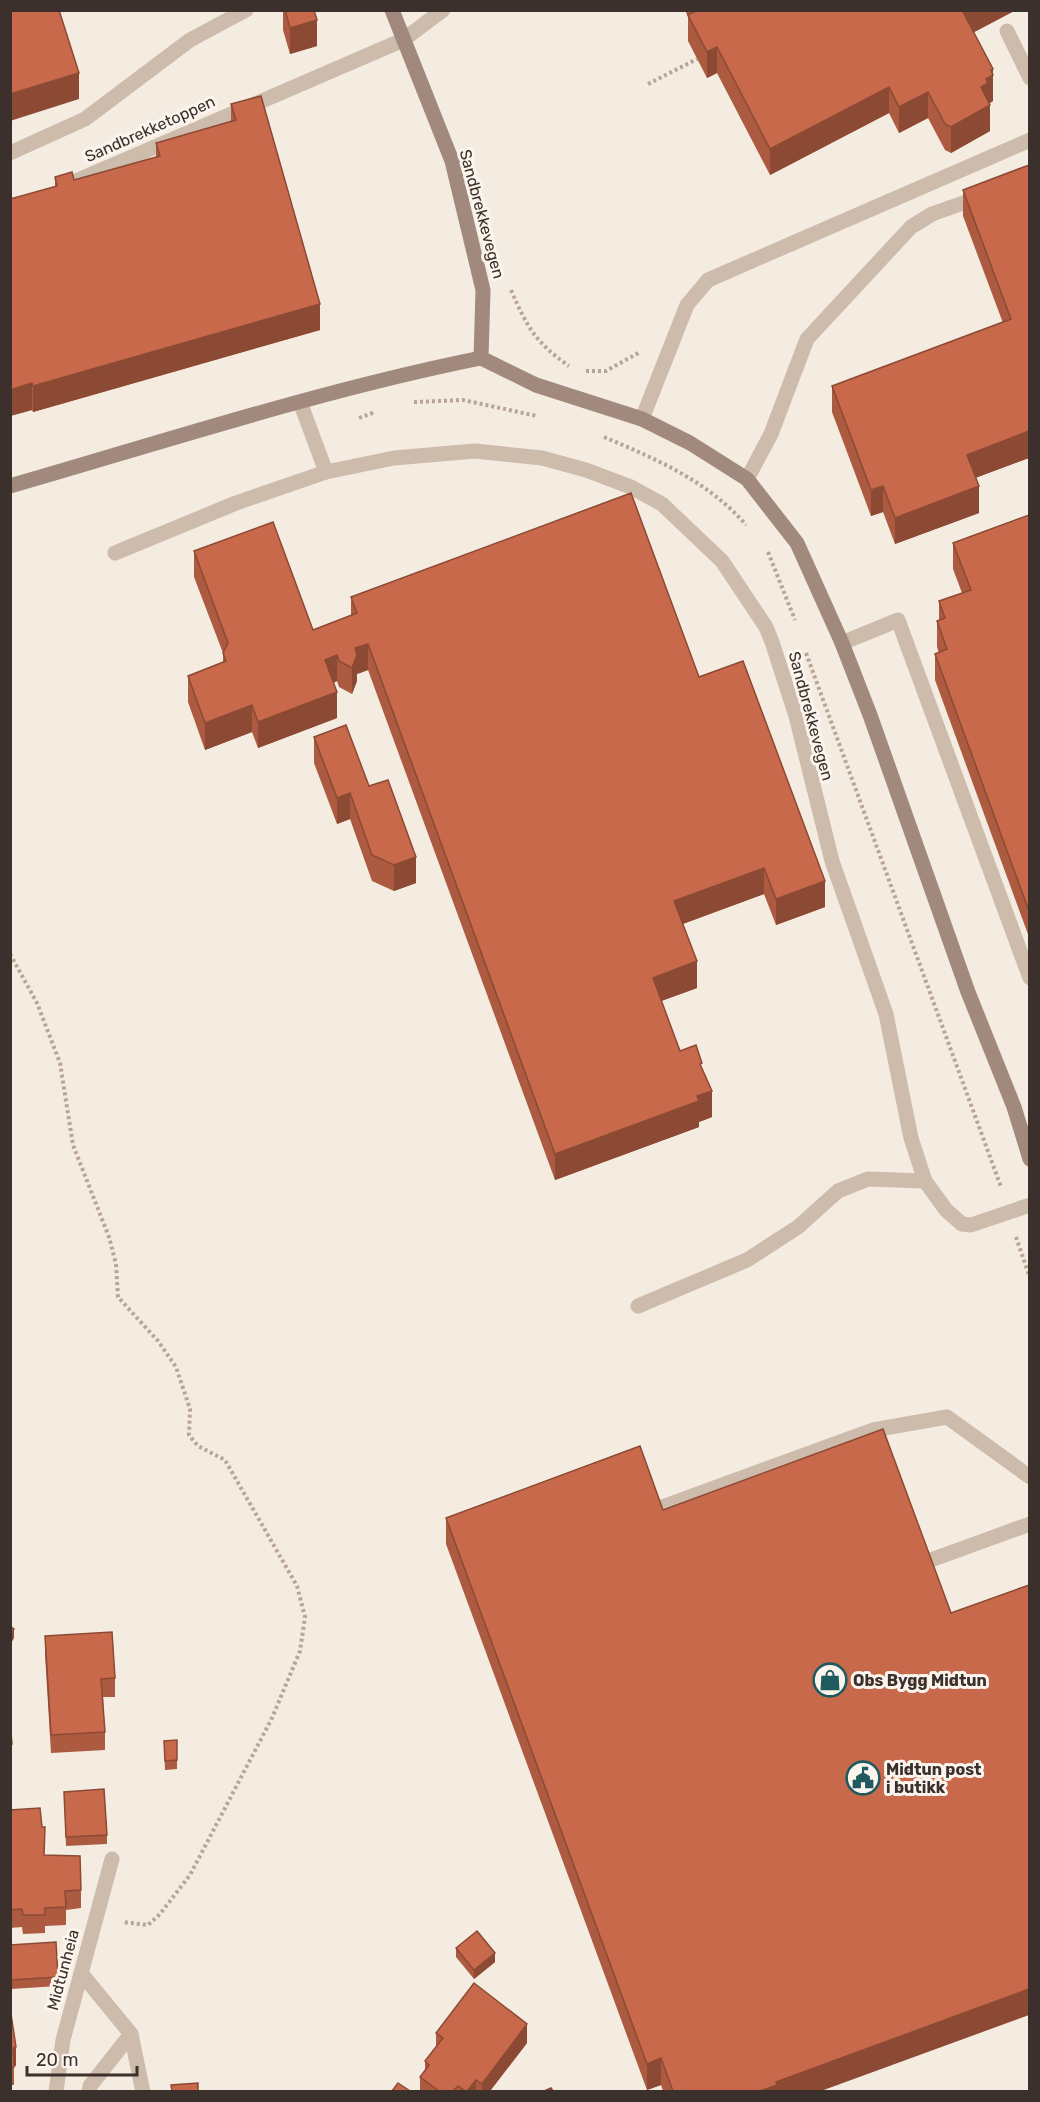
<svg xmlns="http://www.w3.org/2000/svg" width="1040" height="2102" font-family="Rubik,sans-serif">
	<rect width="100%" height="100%" fill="#f4ebe1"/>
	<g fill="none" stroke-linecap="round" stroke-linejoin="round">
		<g stroke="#b9a596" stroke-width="4" stroke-dasharray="3 3" stroke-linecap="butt">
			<path d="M648,84L697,59"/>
			<path d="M511,290C527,327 535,342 569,366"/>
			<path d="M586,371H606L640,352"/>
			<path d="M414,402L463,400L537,416"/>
			<path d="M359,418L375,412"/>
			<path d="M604,437C656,459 708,481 746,525"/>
			<path d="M768,552L795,620"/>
			<path d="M806,653L1001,1187"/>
			<path d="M10,954L37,1003L60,1063L73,1145L109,1237L116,1264L118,1297L158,1341L176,1367L190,1409L189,1435L198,1446L225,1460L297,1586L305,1617L300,1651L272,1718L190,1875L160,1914L148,1925L122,1922"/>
			<path d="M1016,1237L1030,1278"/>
		</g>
		<g stroke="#cdbbac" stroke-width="15">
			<path d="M1007,31L1030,78"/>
			<path d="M10,153L85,119L190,40L246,10"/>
			<path d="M67,185L403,40L443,10"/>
			<path d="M642,419L687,305L708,280L1030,140"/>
			<path d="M326,472L394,458L475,451L542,458L586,470L631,487L662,504L722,561L766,627L772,642L796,716L832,861L886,1014L911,1138L925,1181L946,1210L962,1224L971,1225L1030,1205"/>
			<path d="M747,479L771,434L807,339L911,227L932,214L983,196"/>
			<path d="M115,553L236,503L326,472L300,402"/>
			<path d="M842,643L898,620L1030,978"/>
			<path d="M638,1306L747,1260L798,1227L838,1191L868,1179L925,1181"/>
			<path d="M654,1510L873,1430L947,1417L1030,1477"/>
			<path d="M928,1561L1030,1524"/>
		</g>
		<g stroke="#cdbbac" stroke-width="15">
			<path d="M81,1973L131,2034L143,2092"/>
			<path d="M56,2092L63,2040L112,1859"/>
			<path d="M89,2092L90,2086L131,2034"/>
		</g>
		<g stroke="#a18a7d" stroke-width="15">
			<path d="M392,10L452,161L483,290L481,358L536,385L642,419L690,443L747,479L797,543L842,643L870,715L968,992L1014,1107L1030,1159"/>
			<path d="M10,486C166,441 322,390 481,358"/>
		</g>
	</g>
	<g fill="#ac5a40">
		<path d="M283,10H314L317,46L290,54L283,30Z"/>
		<path d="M685,10H1016L974,32L993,69V101L990,103V131L951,153L945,150L928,118L899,133L889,113L770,175L717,73L707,78L688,41V17Z"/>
		<path d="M231,104L320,330L33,412L32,410L10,416L55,186V177L74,180L156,157V143L231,121Z"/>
		<path d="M1029,165V458L975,478L979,513L895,544L883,512L871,516L832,412V386L1003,323L963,216V190Z"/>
		<path d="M1029,515V937L935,680V654L939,653L937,647V621L939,620V601L962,593L953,569V543Z"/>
		<path d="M194,551L313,630L351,616V597L699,677L825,907L776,925L764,894L683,924L697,988L661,1001L680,1051L702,1069L712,1117L699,1122V1127L555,1180L368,670L357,674V681L352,694L339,687L337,681L333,683L337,718L258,748L252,732L205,750L188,702V676L223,663V653L194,577Z"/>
		<path d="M314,737L369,786L416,883L394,891L372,881L350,819L337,824L314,763Z"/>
		<path d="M663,1510L951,1613L821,2091H663L661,2085L647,2090L446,1544V1518Z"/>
		<path d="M45,1636L115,1678V1697H103L105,1732V1750L51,1753L45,1654Z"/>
		<path d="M10,1723L12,1744V1787H10Z"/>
		<path d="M177,1740V1769L165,1770L164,1741Z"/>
		<path d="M64,1792L107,1835V1844L66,1846Z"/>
		<path d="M10,1810L44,1855L81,1890V1908L66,1910V1925L45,1926V1933L23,1934L22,1927L10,1928Z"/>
		<path d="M10,1945L58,1977V1986L11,1989Z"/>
		<path d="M456,1948L495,1962L474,1979L456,1957Z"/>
		<path d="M11,2014L16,2066H14V2085H10Z"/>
		<path d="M436,2033L527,2043L490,2091H420V2077L425,2070V2061L436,2047Z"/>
	</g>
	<g fill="#8c4a34">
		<path d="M966,10H1016L963,38V12Z"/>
		<path d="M317,20V46L290,54V28Z"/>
		<path d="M717,47V73L707,78V52Z"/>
		<path d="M993,69V101L988,104L990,105V131L951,153V127L986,79L991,70Z"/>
		<path d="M79,73V99L10,121V94Z"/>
		<path d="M889,87V113L770,175V149Z"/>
		<path d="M928,92V118L899,133V107Z"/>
		<path d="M320,304V330L33,412V386Z"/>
		<path d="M32,383V410L10,416V390Z"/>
		<path d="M1029,431V458L967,481V455Z"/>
		<path d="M883,486V512L871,516V490Z"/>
		<path d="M979,486V513L895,544V518Z"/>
		<path d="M368,644V670L357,674V681L352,694V668L355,648Z"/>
		<path d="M337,655V681L325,686V660Z"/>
		<path d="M337,692V718L258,748V722Z"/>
		<path d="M252,705V732L205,750V723Z"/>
		<path d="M350,793V819L337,824V798Z"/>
		<path d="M416,857V883L394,891V865Z"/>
		<path d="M764,868V894L674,927V901Z"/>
		<path d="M825,881V907L776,925V899Z"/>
		<path d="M697,961V988L653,1004V978Z"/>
		<path d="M712,1091V1117L699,1122V1127L555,1180V1154L697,1096Z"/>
		<path d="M14,1629V1638L10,1645V1636Z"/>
		<path d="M495,1953V1962L474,1979V1970Z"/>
		<path d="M1029,1989V2015L821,2091H760L776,2082Z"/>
		<path d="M527,2024V2043L490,2091H482V2084Z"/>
		<path d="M16,2047V2066H13V2048Z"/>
		<path d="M661,2058V2085L647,2090V2064Z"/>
		<path d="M476,2080V2091H467Z"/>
	</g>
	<g fill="#c8694b" stroke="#8c4a34" stroke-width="1.5">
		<path d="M10,10H59L79,73L10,94Z"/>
		<path d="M285,10H314L317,20L290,28Z"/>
		<path d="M966,10L963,12L993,69L991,70L993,75L986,79L988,83L981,87L990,105L951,127L945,124L928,92L899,107L889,87L770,149L717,47L707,52L688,15L698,10Z"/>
		<path d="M261,96L320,304L33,386L32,383L10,390V199L57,186L55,177L72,172L74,180L160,156L156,143L236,120L231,104Z"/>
		<path d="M1029,165V431L967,455L979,486L895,518L883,486L871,490L832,386L1011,319L963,190Z"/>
		<path d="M631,493L699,677L743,661L825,881L776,899L764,868L674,901L697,961L653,978L680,1051L696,1045L702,1063L700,1064L712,1091L697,1096L699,1101L555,1154L368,644L355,648L357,655L352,668L339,661L337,655L325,660L337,692L258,722L252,705L205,723L188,676L226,661L223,653L228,643L194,551L273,522L313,630L357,613L351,597Z"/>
		<path d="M1029,515V911L935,654L947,649L937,621L945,618L939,601L971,590L953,543Z"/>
		<path d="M346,725L369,786L388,780L416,857L394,865L372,855L350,793L337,798L314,737Z"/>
		<path d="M883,1429L951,1613L1029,1585V1989L776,2082L777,2085L760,2091H673L661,2058L647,2064L446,1518L640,1446L663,1510Z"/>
		<path d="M10,1626L14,1629L10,1636Z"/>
		<path d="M112,1632L115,1678L101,1679L105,1732L51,1735L45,1636Z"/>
		<path d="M10,1723L12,1744H10Z"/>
		<path d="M177,1740V1760L165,1761L164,1741Z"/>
		<path d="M104,1789L107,1835L66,1837L64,1792Z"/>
		<path d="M40,1808L42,1827H45L44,1855L80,1856L81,1890L65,1891L66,1907L45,1908V1915H23L22,1909L10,1910V1810Z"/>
		<path d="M477,1931L495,1953L474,1970L456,1948Z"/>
		<path d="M56,1942L58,1977L11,1980L10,1945Z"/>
		<path d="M474,1983L527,2024L482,2084L476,2080L467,2091H465L458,2086L453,2091H439L420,2077L429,2065L425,2061L443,2038L436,2033Z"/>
		<path d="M11,2014L16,2047L13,2048L14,2067H10Z"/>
		<path d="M198,2083V2091H172L171,2085Z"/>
		<path d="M398,2083L410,2091H392Z"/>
		<path d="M551,2088L553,2091H544Z"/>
	</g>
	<defs>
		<g id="shop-ring" transform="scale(1.725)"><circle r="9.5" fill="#fbf5ee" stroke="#1f5a5e" stroke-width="1.5"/><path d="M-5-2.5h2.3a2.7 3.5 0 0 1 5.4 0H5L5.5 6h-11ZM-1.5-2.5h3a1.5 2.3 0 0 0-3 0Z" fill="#1f5a5e"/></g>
		<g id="civic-ring" transform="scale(1.725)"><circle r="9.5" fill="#fbf5ee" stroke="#1f5a5e" stroke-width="1.5"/><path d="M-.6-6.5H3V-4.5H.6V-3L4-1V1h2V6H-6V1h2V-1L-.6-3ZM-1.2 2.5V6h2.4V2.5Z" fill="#1f5a5e"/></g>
	</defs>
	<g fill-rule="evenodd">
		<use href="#shop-ring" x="830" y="1680"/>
		<use href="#civic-ring" x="863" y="1778"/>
	</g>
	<g text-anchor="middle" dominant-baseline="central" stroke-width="6" stroke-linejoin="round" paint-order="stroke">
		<g font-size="16" fill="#3b302b" stroke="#fbf5ee">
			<text transform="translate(150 129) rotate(-24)">Sandbrekketoppen</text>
			<text transform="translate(482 214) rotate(75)">Sandbrekkevegen</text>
			<text transform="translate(811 716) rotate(75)">Sandbrekkevegen</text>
			<text transform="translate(63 1970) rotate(-75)">Midtunheia</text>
		</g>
		<g font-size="16" font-weight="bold" fill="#3b302b" stroke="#fbf5ee" text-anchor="start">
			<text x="853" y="1680">Obs Bygg Midtun</text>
			<text x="886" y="1769">Midtun post<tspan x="886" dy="18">i butikk</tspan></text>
		</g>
	</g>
	<rect width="1040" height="2102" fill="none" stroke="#3b302b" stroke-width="24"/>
	<path d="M27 2066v9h110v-9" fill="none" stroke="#3b302b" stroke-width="3"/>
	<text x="36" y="2066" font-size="18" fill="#3b302b" stroke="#fbf5ee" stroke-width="4.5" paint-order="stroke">20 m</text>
</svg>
